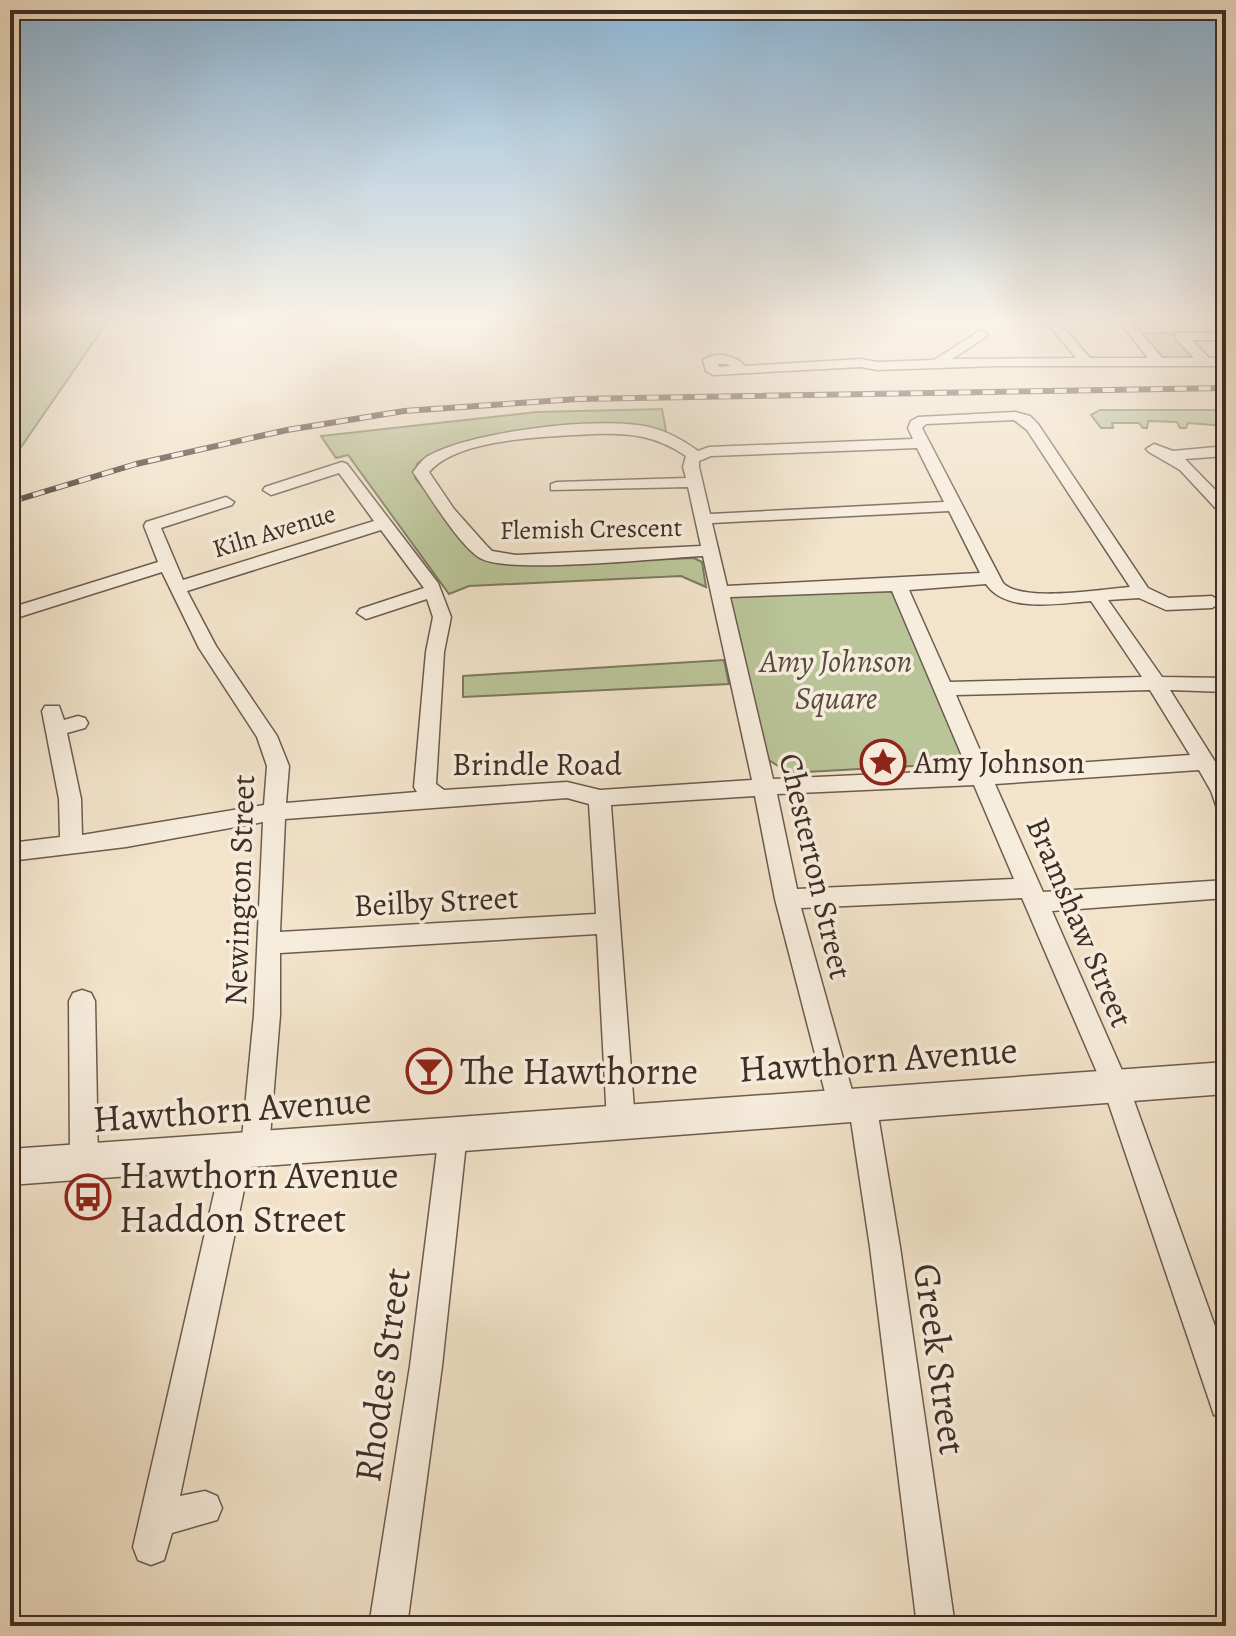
<svg xmlns="http://www.w3.org/2000/svg" width="1236" height="1636" font-family="Alegreya,serif">
	<rect width="100%" height="100%" fill="#f2e3ca"/>
	<filter id="stains"><feTurbulence type="fractalNoise" baseFrequency=".0025" numOctaves="4"/><feColorMatrix values="0 0 0 0 .2 0 0 0 0 .09 0 0 0 0 .02 0 0 0 .5 -.17"/></filter>
	<radialGradient id="worn" r=".72"><stop offset=".6" stop-color="#630" stop-opacity="0"/><stop offset="1" stop-color="#630" stop-opacity=".3"/></radialGradient>
	<g fill="#b9c498" stroke="#7c7960" stroke-width="2">
		<path d="M10,321H108L10,463Z"/>
		<path d="M1141,333H1172L1193,357L1192,360L1161,357Z"/>
		<path d="M662,409L666,431C614,423 456,431 417,464L415,478L482,559L520,565L694,558L702,562L706,587L681,576L469,586L449,594L348,455L336,458L321,436L537,412Z"/>
		<path d="M1100,410H1226V426L1188,423L1186,428H1180L1177,422L1148,421L1147,428H1143L1139,423H1112L1113,428H1101L1091,415Z"/>
		<path d="M887,590L892,592L902,613L965,763L789,773L764,757L726,602L733,596Z"/>
		<path d="M724,660L729,684L463,697V676Z"/>
	</g>
	<g fill="none" stroke-linecap="round" stroke-linejoin="round">
		<g stroke="#6c5b50" stroke-width="3">
			<g id="minor">
				<path d="M537,321H579C570,327 546,327 537,321Z"/>
				<path d="M1046,321H1058L1090,358H1148L1119,321H1131L1162,358H1194L1176,339V333L1226,332V340H1192L1209,358H1226V366H997L877,370L861,367L713,375L706,371L703,360C716,351 735,355 745,366L861,359L877,362L934,360L981,330L987,334L986,337L952,359L1076,358ZM718,364H728L730,366L719,367Z"/>
				<path d="M1015,412L1030,416L1038,424L1148,588L1169,598L1212,596L1221,602L1212,608L1166,610L1139,598L1108,600L1162,677L1226,678V692L1170,690L1226,779V813L1218,811L1211,791L1199,770L995,784L1043,892L1226,880V898L1052,911L1128,1084L1226,1357V1419L1214,1415L1210,1403L1102,1084L1022,898L801,908L853,1094L862,1090L872,1094L876,1103L900,1247L955,1626H917L870,1247L850,1114L842,1117L832,1113L828,1104L775,899L755,796L611,805L635,1122L631,1131L621,1135L611,1131L607,1122L597,934L280,953V1015L269,1149L265,1159L255,1163L250,1161L180,1496L205,1491L217,1496L222,1508L217,1520L172,1533L164,1560L151,1565L138,1560L133,1547L224,1150L228,1140L242,1138L254,1015L263,822L126,847L10,861V843L60,837L59,799L42,711L45,706H59L64,720L78,716L85,718L88,723L85,728L67,733L81,799L82,835L264,805L267,766L257,737L199,648L162,572L10,620V608L158,562L144,526L146,522L226,497L234,502L232,505L161,528L183,580L374,521L339,473L271,495L263,490L265,487L342,462L347,464L438,583L451,617L444,652L436,784L444,790L567,782L600,790L752,780L703,556C660,558 513,574 482,559C461,549 427,492 413,472C418,466 423,458 430,455C474,431 600,416 649,427C667,431 683,440 698,451L709,447L913,439L908,428L911,421L918,417ZM1014,420L1027,430L1130,587C1103,589 1022,603 1003,583L922,428L926,424ZM593,434C630,433 655,435 686,456L683,467L686,478L557,482L551,484V490L688,487L701,546L516,555L492,551L486,545L454,509L429,472C459,437 549,437 593,434ZM917,448L944,502L710,514L699,467V461L711,456ZM949,511L980,573L727,586L712,523ZM381,530L424,588L360,609L357,613L366,619L427,599L433,617L426,652L414,787L417,792L286,803L289,766L277,736L216,646L187,591ZM986,584C1006,614 1060,603 1091,601L1142,677L950,682L909,590ZM892,591L968,770L773,779L730,597ZM1150,690L1190,755L988,769L956,695ZM974,785L1014,879L797,889L777,794ZM567,798L589,804L596,914L280,932L285,819Z"/>
				<path d="M1154,444L1173,451L1226,446V456L1185,459L1226,501V515L1220,513L1180,470L1149,452L1146,449Z"/>
				<path d="M82,990L91,993L95,1001L98,1162L94,1172L84,1176L74,1172L70,1162L69,1001L73,993Z"/>
				<path d="M453,1120L463,1124L467,1134L442,1366L407,1626H369L410,1366L439,1134L443,1124Z"/>
			</g>
		</g>
		<g stroke="#6c5b50" stroke-width="3">
			<path id="tertiary" d="M1226,1062V1094L10,1185V1149Z"/>
		</g>
		<use href="#minor" fill="#f7eddd" fill-rule="evenodd"/>
		<use href="#tertiary" fill="#f7eddd" fill-rule="evenodd"/>
		<g stroke="#3f2e27" stroke-width="6">
			<path id="rail-far1" d="M10,502L136,464L287,430L404,411L577,399L1226,388"/>
		</g>
		<g stroke="#3f2e27" stroke-width="12">
			<path id="rail" d="M10,1570L16,1626"/>
		</g>
		<use href="#rail-far1" stroke="#f7eddd" stroke-width="4" stroke-dasharray="12" stroke-linecap="butt"/>
		<use href="#rail" stroke="#f7eddd" stroke-width="9" stroke-dasharray="27" stroke-linecap="butt"/>
	</g>
	<linearGradient id="sky" x2="0" y2="1"><stop stop-color="#8bb7d9"/><stop offset="0.58" stop-color="#f9f2e7"/><stop offset="1" stop-color="#f9f2e7" stop-opacity="0"/></linearGradient>
	<rect width="1236" height="550" fill="url(#sky)"/>
	<defs>
		<g id="sight-ring" transform="scale(2.3)"><circle r="9.5" fill="#f7eddd" stroke="#8f2418" stroke-width="1.5"/><path d="M0-6L1.8-2.2L6-1.7L2.9 1.2L3.7 5.4L0 3.3L-3.7 5.4L-2.9 1.2L-6-1.7L-1.8-2.2Z" fill="#8f2418"/></g>
		<g id="bar-ring" transform="scale(2.3)"><circle r="9.5" fill="#f7eddd" stroke="#8f2418" stroke-width="1.5"/><path d="M-6-5H6L.8 .8V4.5H3.5V6h-7V4.5H-.8V.8Z" fill="#8f2418"/></g>
		<g id="bus-ring" transform="scale(2.3)"><circle r="9.5" fill="#f7eddd" stroke="#8f2418" stroke-width="1.5"/><path d="M-5-6H5V4H4V6H2V4H-2V6H-4V4H-5ZM-3.5-4V0h7V-4ZM-3.5 1.2v1.5H-2V1.2ZM2 1.2v1.5H3.5V1.2Z" fill="#8f2418"/></g>
	</defs>
	<g fill-rule="evenodd">
		<use href="#sight-ring" x="883" y="762"/>
		<use href="#bar-ring" x="429" y="1071"/>
		<use href="#bus-ring" x="88" y="1197"/>
	</g>
	<g text-anchor="middle" dominant-baseline="central" stroke-width="7" stroke-linejoin="round" paint-order="stroke">
		<g font-size="26" fill="#3f2e27" stroke="#f7eddd">
			<text transform="translate(591 529) rotate(-1)">Flemish Crescent</text>
			<text transform="translate(274 531) rotate(-17)">Kiln Avenue</text>
		</g>
		<g font-size="32" font-style="italic" fill="#574c3e" stroke="#f7eddd">
			<text x="836" y="661">Amy Johnson<tspan x="836" dy="37">Square</tspan></text>
		</g>
		<g font-size="32" fill="#3f2e27" stroke="#f7eddd" text-anchor="start">
			<text x="914" y="762">Amy Johnson</text>
		</g>
		<g font-size="32" fill="#3f2e27" stroke="#f7eddd">
			<text x="537" y="764">Brindle Road</text>
			<text transform="translate(816 866) rotate(77)">Chesterton Street</text>
			<text transform="translate(239 890) rotate(-88)">Newington Street</text>
			<text transform="translate(436 901) rotate(-3)">Beilby Street</text>
			<text transform="translate(1080 922) rotate(67)">Bramshaw Street</text>
		</g>
		<g font-size="38" fill="#3f2e27" stroke="#f7eddd">
			<text transform="translate(878 1059) rotate(-4)">Hawthorn Avenue</text>
			<text transform="translate(232 1109) rotate(-4)">Hawthorn Avenue</text>
			<text transform="translate(940 1359) rotate(82)">Greek Street</text>
			<text transform="translate(382 1375) rotate(-82)">Rhodes Street</text>
		</g>
		<g font-size="38" fill="#3f2e27" stroke="#f7eddd" text-anchor="start">
			<text x="460" y="1071">The Hawthorne</text>
			<text x="119" y="1175">Hawthorn Avenue<tspan x="119" dy="44">Haddon Street</tspan></text>
		</g>
	</g>
	<rect width="1236" height="1636" fill="none" stroke="#f2e3ca" stroke-width="40"/>
	<rect x="12" y="12" width="1212" height="1612" fill="none" stroke="#3f2e27" stroke-width="4"/>
	<rect x="20" y="20" width="1196" height="1596" fill="none" stroke="#3f2e27" stroke-width="2"/>
	<rect width="100%" height="100%" filter="url(#stains)"/>
	<rect width="100%" height="100%" fill="url(#worn)"/>
</svg>
